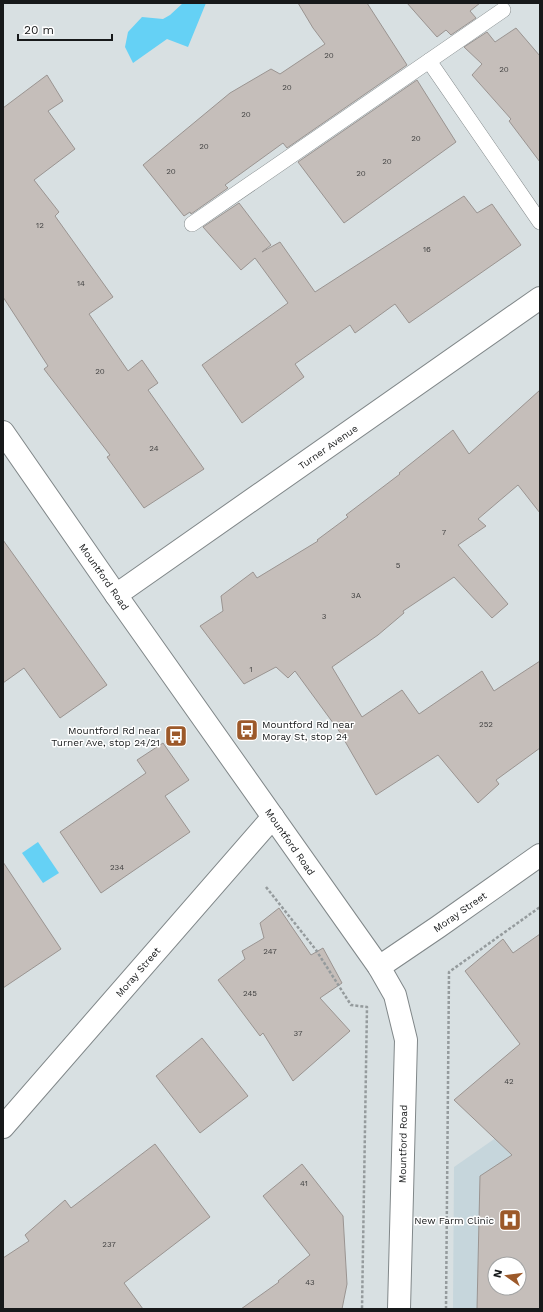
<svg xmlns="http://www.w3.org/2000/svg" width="543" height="1312" font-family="'Work Sans',sans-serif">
	<rect width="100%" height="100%" fill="#d8e0e2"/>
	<path fill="#c6d6dc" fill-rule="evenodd" d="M540,1107V1309H453L454,1167ZM495,1264H519V1288H495Z"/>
	<g fill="#65d1f5">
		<path d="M183,3H206L188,47L167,39L133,63L125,47L128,32L142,17L163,19L170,15Z"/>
		<path d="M38,842L59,873L43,883L22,853Z"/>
	</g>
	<g fill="#c5beba" stroke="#9a9491" fill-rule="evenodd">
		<path d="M298,3H367L407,65L287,148L283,143L225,185L228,188L191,214L190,212L184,216L143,165L230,93L271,69L280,74L325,44L313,28Z"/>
		<path d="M407,3H480L470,11L476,18L451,35L446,30L437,37Z"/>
		<path d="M516,28L540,56V162L509,121L511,119L472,75L482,64L464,47L487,32L495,42Z"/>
		<path d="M47,75L63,101L48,111L75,149L34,180L59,212L55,216L113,297L89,314L128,371L142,360L158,383L148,390L204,469L144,508L107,457L110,455L44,369L48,366L3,297V108Z"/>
		<path d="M417,80L456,142L344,223L298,162Z"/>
		<path d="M464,196L477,213L492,204L521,245L409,323L395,304L355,333L350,325L295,364L304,377L242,423L202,365L288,303L255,258L241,270L203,227L239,203L271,245L262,252L280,242L315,292Z"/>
		<path d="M540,390V513L518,485L478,519L486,526L458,545L508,604L492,618L454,577L403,611L404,613L378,635L332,667L362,717L402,690L419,714L482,671L494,691L540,661V748L496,780L499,784L478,803L438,755L376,795L339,731L295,671L288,678L276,667L244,684L200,626L223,611L221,596L253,572L257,578L318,541L317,540L348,517L346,515L400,474L399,473L453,430L469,454Z"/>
		<path d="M3,540L107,685L60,718L24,668L3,683Z"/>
		<path d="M163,743L189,780L165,796L190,832L101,893L60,832L146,773L137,760Z"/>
		<path d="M3,862L61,949L3,988Z"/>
		<path d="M279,908L311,955L323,948L342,983L320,998L350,1031L293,1081L263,1033L260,1036L218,980L245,959L242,951L264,938L260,923Z"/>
		<path d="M540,934V1309H477L480,1176L512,1155L454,1100L520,1044L465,971L503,939L513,953ZM495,1264H519V1288H495Z"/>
		<path d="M202,1038L248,1096L200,1133L156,1076Z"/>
		<path d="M155,1144L210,1217L124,1283L143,1309H3V1258L29,1241L25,1235L65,1200L71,1208Z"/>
		<path d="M302,1164L343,1216L347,1284L342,1309H241L279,1282L278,1281L310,1255L263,1196Z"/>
	</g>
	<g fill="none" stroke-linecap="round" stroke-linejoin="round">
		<g stroke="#808789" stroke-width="16">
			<g id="service">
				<path d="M429,61L540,222"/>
				<path d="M192,224L503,10"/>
			</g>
		</g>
		<g stroke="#808789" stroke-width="24">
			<g id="minor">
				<path d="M3,432L116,595L379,967L395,995L406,1040L399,1309"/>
				<path d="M116,595L540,298"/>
				<path d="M379,967L438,927L540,855"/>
				<path d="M3,1127L273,817"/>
			</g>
		</g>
		<g stroke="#959b9d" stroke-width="2.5" stroke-dasharray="3 2" stroke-linecap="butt">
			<path d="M266,887L316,950L351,1005L367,1007L362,1309"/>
			<path d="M446,1309L449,972L540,907"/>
		</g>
		<use href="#service" stroke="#fff" stroke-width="15"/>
		<use href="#minor" stroke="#fff" stroke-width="22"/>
	</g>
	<defs>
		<g id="bus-square" transform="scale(1.15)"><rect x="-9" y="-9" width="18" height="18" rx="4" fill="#9c592a" stroke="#fff"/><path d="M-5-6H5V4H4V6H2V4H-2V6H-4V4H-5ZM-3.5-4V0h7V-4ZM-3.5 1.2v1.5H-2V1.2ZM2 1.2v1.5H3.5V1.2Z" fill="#fff"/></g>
		<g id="hospital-square" transform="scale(1.15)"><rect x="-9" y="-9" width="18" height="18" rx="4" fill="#9c592a" stroke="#fff"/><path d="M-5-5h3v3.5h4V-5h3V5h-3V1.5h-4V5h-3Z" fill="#fff"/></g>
	</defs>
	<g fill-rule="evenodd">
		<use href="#bus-square" x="247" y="730"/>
		<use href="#bus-square" x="176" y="736"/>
		<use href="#hospital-square" x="510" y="1220"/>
	</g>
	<g text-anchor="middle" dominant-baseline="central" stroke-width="3" stroke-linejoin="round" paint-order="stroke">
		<g font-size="8" fill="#424242">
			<text x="329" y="55">20</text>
			<text x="504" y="69">20</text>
			<text x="287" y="87">20</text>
			<text x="246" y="114">20</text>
			<text x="416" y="138">20</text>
			<text x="204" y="146">20</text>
			<text x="387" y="161">20</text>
			<text x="171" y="171">20</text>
			<text x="361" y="173">20</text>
			<text x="40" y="225">12</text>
			<text x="427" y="249">16</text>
			<text x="81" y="283">14</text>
			<text x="100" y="371">20</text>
			<text x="154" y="448">24</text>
			<text x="444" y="532">7</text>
			<text x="398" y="565">5</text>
			<text x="356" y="595">3A</text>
			<text x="324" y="616">3</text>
			<text x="251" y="669">1</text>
			<text x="486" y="724">252</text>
			<text x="117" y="867">234</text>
			<text x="270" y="951">247</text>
			<text x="250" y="993">245</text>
			<text x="298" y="1033">37</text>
			<text x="509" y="1081">42</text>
			<text x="304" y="1183">41</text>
			<text x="109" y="1244">237</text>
			<text x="310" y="1282">43</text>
		</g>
		<g font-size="10" fill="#17191a" stroke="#fff">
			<text transform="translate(328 447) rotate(-35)">Turner Avenue</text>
			<text transform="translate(104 577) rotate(55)">Mountford Road</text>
			<text transform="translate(290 842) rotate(55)">Mountford Road</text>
			<text transform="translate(460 912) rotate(-35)">Moray Street</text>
			<text transform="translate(138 972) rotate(-49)">Moray Street</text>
			<text transform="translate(403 1144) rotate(-89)">Mountford Road</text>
		</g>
		<g font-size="10" fill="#17191a" stroke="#fff" text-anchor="end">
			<text x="262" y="724" text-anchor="start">Mountford Rd near<tspan x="262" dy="12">Moray St, stop 24</tspan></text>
			<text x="160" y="730">Mountford Rd near<tspan x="160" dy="12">Turner Ave, stop 24/21</tspan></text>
			<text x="494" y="1220">New Farm Clinic</text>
		</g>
	</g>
	<rect width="543" height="1312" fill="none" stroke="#17191a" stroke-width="8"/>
	<g transform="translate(507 1276) rotate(284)"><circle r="19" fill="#ffffff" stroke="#a2a3a3"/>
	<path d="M0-3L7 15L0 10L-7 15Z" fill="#9c592a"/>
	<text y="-6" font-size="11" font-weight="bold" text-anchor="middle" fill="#17191a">N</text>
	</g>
	<path d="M18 34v6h94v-6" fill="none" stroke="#17191a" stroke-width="2"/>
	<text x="24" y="34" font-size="12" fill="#17191a" stroke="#ffffff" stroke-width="3" paint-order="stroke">20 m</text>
</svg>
